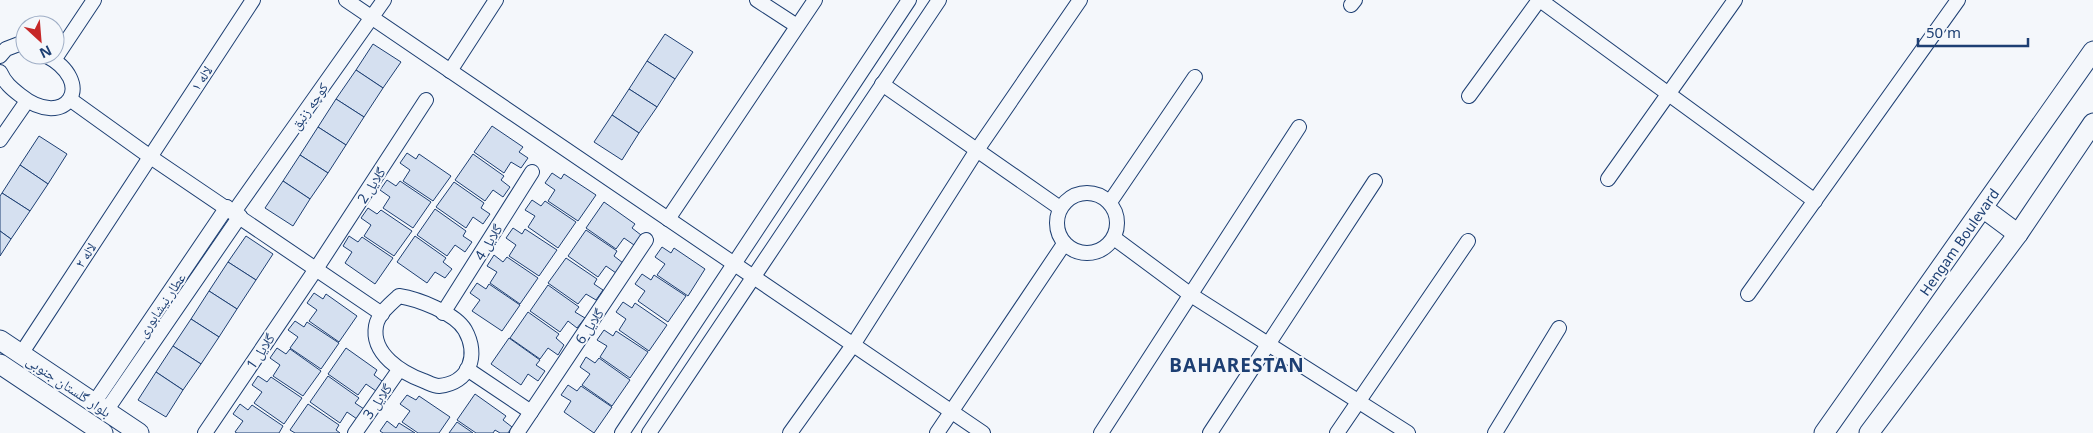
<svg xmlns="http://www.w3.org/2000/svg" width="2093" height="433" font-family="'Noto Sans','Noto Naskh Arabic',sans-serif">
	<rect width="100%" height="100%" fill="#f4f7fb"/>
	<g fill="#d5e0f0" stroke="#1d3f73">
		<path d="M665,34L693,52L675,79L647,61Z"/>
		<path d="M373,44L401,62L383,88L356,70Z"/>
		<path d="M647,61L675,79L657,107L629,89Z"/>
		<path d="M356,70L383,88L364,117L336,99Z"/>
		<path d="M629,89L657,107L639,133L612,115Z"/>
		<path d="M336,99L364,117L346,145L318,127Z"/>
		<path d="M612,115L639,133L622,160L594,142Z"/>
		<path d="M492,126L523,147L519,152L528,158L521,168L511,162L504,173L474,152Z"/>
		<path d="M318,127L346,145L328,173L300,155Z"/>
		<path d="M39,136L67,154L48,184L20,165Z"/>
		<path d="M407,153L416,159L419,154L451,176L433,201L403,181L410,170L400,163Z"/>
		<path d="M473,154L504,176L501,180L510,187L503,197L493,190L485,201L455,180Z"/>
		<path d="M300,155L328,173L310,199L283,181Z"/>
		<path d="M20,165L48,184L30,211L2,193Z"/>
		<path d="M552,173L561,179L564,174L596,195L578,221L548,201L555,190L545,183Z"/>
		<path d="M387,180L396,186L400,181L431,202L413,228L383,208L390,197L380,190Z"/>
		<path d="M283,181L310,199L293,226L265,208Z"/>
		<path d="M454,182L484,203L481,208L490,214L483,224L473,217L466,228L436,207Z"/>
		<path d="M2,193L30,211L11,239L0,231V196Z"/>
		<path d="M532,200L541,206L545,201L576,222L558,248L528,227L535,216L525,210Z"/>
		<path d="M604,202L635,224L632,228L641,235L634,245L624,238L616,249L586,228Z"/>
		<path d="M368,208L377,214L381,210L412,231L394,256L364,236L371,225L361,218Z"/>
		<path d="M435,209L466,231L463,236L472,242L465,252L455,245L447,256L417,235Z"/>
		<path d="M513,228L522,234L525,229L557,250L539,276L509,256L516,245L506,238Z"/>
		<path d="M586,230L617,251L614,256L623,263L616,273L606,266L598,277L568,256Z"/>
		<path d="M0,231L11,239L0,256Z"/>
		<path d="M246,236L273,254L256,280L228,262Z"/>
		<path d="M349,236L358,242L362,237L393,258L375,284L345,263L352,252L343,246Z"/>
		<path d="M415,236L446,258L443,262L452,269L445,278L435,272L427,283L397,262Z"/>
		<path d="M662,247L671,253L674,248L705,269L688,296L657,275L665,264L655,257Z"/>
		<path d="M494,255L503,262L507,257L538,278L520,304L490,283L497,272L487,266Z"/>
		<path d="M566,258L597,279L594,284L603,290L596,300L586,294L578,304L548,283Z"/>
		<path d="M228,262L256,280L237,309L209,291Z"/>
		<path d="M642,274L651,280L654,275L686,296L668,322L638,301L645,291L635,284Z"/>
		<path d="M477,283L486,289L489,284L520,305L502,331L472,311L480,300L470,293Z"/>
		<path d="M548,285L579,307L575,312L585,318L577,328L568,321L560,332L530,311Z"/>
		<path d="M209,291L237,309L219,337L191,319Z"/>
		<path d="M314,293L323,299L326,294L357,316L339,342L309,321L317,310L307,303Z"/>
		<path d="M623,302L632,308L635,303L667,325L649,351L619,330L626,319L616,312Z"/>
		<path d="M528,312L559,334L556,338L564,345L558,355L548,348L540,359L510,338Z"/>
		<path d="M191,319L219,337L201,364L173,346Z"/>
		<path d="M295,321L304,327L307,322L339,343L321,369L290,348L298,337L288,330Z"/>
		<path d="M604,330L613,336L616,331L648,352L630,378L600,357L607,346L597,340Z"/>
		<path d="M509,338L540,360L536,365L545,371L538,381L528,374L521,385L491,364Z"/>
		<path d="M173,346L201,364L183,390L156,372Z"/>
		<path d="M277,348L286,354L290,349L321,371L303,396L273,376L280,365L270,358Z"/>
		<path d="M346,348L377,370L374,375L382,381L376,391L366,384L358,395L328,374Z"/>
		<path d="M586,357L595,363L599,358L630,380L612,406L582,385L590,374L580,367Z"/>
		<path d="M156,372L183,390L166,417L138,400Z"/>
		<path d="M258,376L267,382L271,377L302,398L284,424L254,403L262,392L252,385Z"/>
		<path d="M328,376L359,398L355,403L364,409L357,419L347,412L340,423L310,402Z"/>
		<path d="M568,385L577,391L581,386L612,407L594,433L564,412L571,401L561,395Z"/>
		<path d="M475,394L506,416L503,420L512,427L508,433H500L495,430L493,433H476L457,420Z"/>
		<path d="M407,395L416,400L419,396L450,417L439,433H418L402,422L410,411L400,404Z"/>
		<path d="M240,404L248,410L252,405L283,426L279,433H237L235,432L243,421L233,414Z"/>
		<path d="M308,404L339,425L336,430L340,433H295L290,430Z"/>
		<path d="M387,421L396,428L399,423L415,433H383L380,431Z"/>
		<path d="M457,422L473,433H449Z"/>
	</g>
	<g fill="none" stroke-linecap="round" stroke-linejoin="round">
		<g stroke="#1d3f73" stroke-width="16">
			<g id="street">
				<path d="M346,0L983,433"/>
				<path d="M757,0L797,26"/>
				<path d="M1540,0L1815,201"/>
				<path d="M1351,5L1355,0"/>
				<path d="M0,56L6,49L19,44L25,46"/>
				<path d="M54,60L94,0"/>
				<path d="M450,71L496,0"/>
				<path d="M0,72C5,83 11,88 20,95C66,132 98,82 45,55"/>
				<path d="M882,84L1060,208"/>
				<path d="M1469,96L1539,0"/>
				<path d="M71,100L149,156L382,314"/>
				<path d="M0,140L27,101"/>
				<path d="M1608,179L1735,0"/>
				<circle cx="1087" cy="223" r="30"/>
				<path d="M1110,202L1195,77"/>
				<path d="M234,212L384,0"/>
				<path d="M668,219L815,0"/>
				<path d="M1114,238L1191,295L1408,433"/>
				<path d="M1748,294L1958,0"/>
				<path d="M399,296C418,299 455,313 465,330C479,355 470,383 439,386C434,386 429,383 424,381C402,373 371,354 376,326C378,314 390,304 399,296Z"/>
				<path d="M443,313L532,172"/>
				<path d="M21,354L253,0"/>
				<path d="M467,369L531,412"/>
				<path d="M94,403L227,207"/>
				<path d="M106,411L240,216"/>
				<path d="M205,433L316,269L426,100"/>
				<path d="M355,433L399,370"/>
				<path d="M517,433L646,240"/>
				<path d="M622,433L909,0"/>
				<path d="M649,433L939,0"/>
				<path d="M790,433L853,345L977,150L1080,0"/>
				<path d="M937,433L1064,244"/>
				<path d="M1101,433L1299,127"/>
				<path d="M1210,433L1375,181"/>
				<path d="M1337,433L1468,241"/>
				<path d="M1495,433L1559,328"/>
			</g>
		</g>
		<g stroke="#1d3f73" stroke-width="21">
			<g id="secondary">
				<path d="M1983,208L2018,234"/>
				<path d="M0,340L139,433"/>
				<path d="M0,364L103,433"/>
				<path d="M1824,433L2093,51"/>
				<path d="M1869,433L2018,234L2093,123"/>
			</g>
		</g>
		<use href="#street" stroke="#f4f7fb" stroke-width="14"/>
		<use href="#secondary" stroke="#f4f7fb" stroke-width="19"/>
	</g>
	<g text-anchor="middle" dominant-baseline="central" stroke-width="4" stroke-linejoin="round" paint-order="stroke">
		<g font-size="14" fill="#1d3f73" stroke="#f4f7fb">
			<text transform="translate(201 78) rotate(-56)">لاله ۱</text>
			<text transform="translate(309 106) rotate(-55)">کوچه زنبق</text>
			<text transform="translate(371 185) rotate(-57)">گلایل 2</text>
			<text transform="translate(488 242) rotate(-58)">گلایل 4</text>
			<text transform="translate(1959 242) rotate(-55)">Hengam Boulevard</text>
			<text transform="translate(85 255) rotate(-57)">لاله ۲</text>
			<text transform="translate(161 305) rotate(-56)">عطار نیشابوری</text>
			<text transform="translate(589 326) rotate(-56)">گلایل 6</text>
			<text transform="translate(260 351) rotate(-56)">گلایل 1</text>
			<text transform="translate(69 386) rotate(34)">بلوار گلستان جنوبی</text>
			<text transform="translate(377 401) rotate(-55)">گلایل 3</text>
		</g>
		<g font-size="19" font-weight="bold" letter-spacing="1" fill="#1d3f73" stroke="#f4f7fb">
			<text x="1237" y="365">BAHARESTAN</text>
		</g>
	</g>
	<g transform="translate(40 40) rotate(154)"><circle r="24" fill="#f4f7fb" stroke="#9eadc5"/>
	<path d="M0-4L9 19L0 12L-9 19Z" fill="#c62828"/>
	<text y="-8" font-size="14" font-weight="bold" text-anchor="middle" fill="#1d3f73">N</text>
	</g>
	<path d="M1918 38v8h110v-8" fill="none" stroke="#1d3f73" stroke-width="2.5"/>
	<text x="1926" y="38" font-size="15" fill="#1d3f73" stroke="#f4f7fb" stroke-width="4" paint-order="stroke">50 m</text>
</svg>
